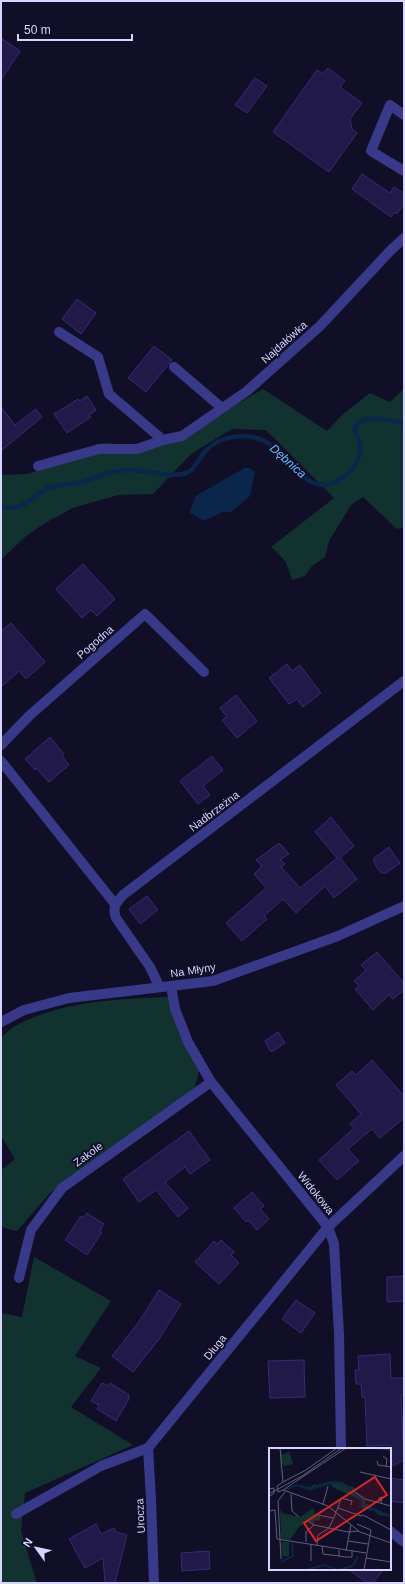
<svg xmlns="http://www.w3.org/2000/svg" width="405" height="1584" font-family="Arial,sans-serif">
	<rect width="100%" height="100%" fill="#110e27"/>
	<g fill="#11322e">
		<path d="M263,389L327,431L343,414L370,393L390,402L404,389V527L397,529L363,497L351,505L329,541L325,557L311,567L305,576L292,580C287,562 285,559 271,547L334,498L266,430L232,429L191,454L153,494L118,495L73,508L45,523L25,537L1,560V475L27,474L55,465L104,443L130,445L154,444L225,411Z"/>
		<path d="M168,997L179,1032L199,1071L195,1088L50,1193L17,1231L1,1227V1170L15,1159L1,1136V1038C5,1034 10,1029 15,1026C61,1001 117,999 168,997Z"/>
		<path d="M34,1257L111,1301L75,1356L101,1368L71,1407L133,1445L25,1493L21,1531L37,1583H1V1313L22,1317Z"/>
	</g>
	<path fill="#0a264b" d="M246,467L255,471L250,496L231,512H223L203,521L189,512L196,496Z"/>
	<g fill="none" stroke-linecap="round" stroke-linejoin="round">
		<path stroke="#0a264b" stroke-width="4.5" d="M1,507C31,512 33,490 55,486C66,484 75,485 85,481C99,477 111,470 126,470C144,469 166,478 183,474C192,472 195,465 200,458C210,443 223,437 241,436C254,436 265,439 275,448C294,464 311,499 341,479C348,474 353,469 357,462C363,448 360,443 355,430C355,412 393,421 404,423"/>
	</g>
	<g fill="#211a49" stroke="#352b76">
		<path d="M1,38L20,51L1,80Z"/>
		<path d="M328,68L345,81L340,87L362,103L350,119L352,129L357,133L329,172L273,132L317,70L323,74Z"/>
		<path d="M255,78L267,86L247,113L235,105Z"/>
		<path d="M362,174L390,193L394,187L404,194V203L397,214L395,212L391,217L352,189Z"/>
		<path d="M77,299L96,313L81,334L62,319Z"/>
		<path d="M154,346L172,360L146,392L128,378Z"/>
		<path d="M87,396L96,410L89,415L91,417L67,433L54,414L78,399L80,401Z"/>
		<path d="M1,407L15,425L36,409L42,417L1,451Z"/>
		<path d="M83,564L115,599L97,616L91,610L82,618L56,589Z"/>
		<path d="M11,623L45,662L26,679L19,671L1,687V631Z"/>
		<path d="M287,664L292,671L300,665L321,693L303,707L297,699L289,704L269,678Z"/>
		<path d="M236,695L257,721L237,738L222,720L227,717L220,708Z"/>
		<path d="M50,737L64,754L62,756L69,765L49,782L36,768L35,770L25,759Z"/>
		<path d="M212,756L223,770L203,786L210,795L198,804L180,781Z"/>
		<path d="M331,817L354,846L340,858L357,879L334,898L325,886L296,913L283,899L264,916L267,919L242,941L226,923L266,888L254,874L262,866L256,860L279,843L289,854L280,860L285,864L281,867L300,888L337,858L315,832Z"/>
		<path d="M389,847L400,863L386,873H381L374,863V858Z"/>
		<path d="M147,896L158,910L140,924L129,909Z"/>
		<path d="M377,952L404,983V990L393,999L389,995L373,1010L355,989L359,986L354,981L366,970L361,965Z"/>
		<path d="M278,1032L285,1043L271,1052L265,1041Z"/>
		<path d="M372,1060L404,1096V1118L380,1138L372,1129L348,1149L359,1161L337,1180L319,1160L354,1128L350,1124L361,1114L336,1085L352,1071L356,1075Z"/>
		<path d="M189,1131L210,1160L190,1174L185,1167L165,1182L188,1208L178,1217L156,1190L139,1202L123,1179Z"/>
		<path d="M252,1192L264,1206L260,1209L269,1219L257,1230L248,1220L246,1222L234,1208Z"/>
		<path d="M87,1213L104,1224L99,1232H102L87,1255L65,1240L81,1216L84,1218Z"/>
		<path d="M221,1240L234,1252L231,1255L239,1263L219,1284L195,1262L214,1241L217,1244Z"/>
		<path d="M404,1276V1301L387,1302V1277Z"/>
		<path d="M159,1290L181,1304L159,1339L133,1372L112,1356L138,1323Z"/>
		<path d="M296,1300L315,1313L301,1333L282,1319Z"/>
		<path d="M390,1354L391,1378H404V1395H401L404,1460L390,1467V1445L367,1446L365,1397H362L361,1384H356L355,1370H359L358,1356Z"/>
		<path d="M304,1360L305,1397L270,1398L268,1361Z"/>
		<path d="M102,1383L108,1386L110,1383L129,1395V1399L116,1421L97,1409L99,1405L91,1401Z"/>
		<path d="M390,1478L404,1480V1503L390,1501Z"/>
		<path d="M96,1524L101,1534L114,1528L116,1532L127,1535L115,1583H105L103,1558L85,1568L69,1539Z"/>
		<path d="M209,1551L210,1569L182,1571L181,1553Z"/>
		<path d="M348,1569H384L373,1583H367Z"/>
	</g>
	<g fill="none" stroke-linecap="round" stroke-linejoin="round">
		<g stroke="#383988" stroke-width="10">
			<path d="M404,115L390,105L371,151L404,171"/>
			<path d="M59,332L98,357L109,394L163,440"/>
			<path d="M174,367L222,408"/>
			<path d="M38,466L99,449H137L163,440L182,436L247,391L320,326L390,251L404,238"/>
			<path d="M1,745L29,716L145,614L204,672"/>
			<path d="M1,761L115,904"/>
			<path d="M159,986L150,967L116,918C112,908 116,903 123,895L404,681"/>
			<path d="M171,986L175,1009L188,1042L211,1082L328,1227L334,1244L339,1334L341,1449"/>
			<path d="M1,1022L24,1010L69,998L213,981L338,936L404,906"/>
			<path d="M19,1278L31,1230L62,1188L211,1082"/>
			<path d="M148,1448L151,1499L154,1583"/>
			<path d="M16,1514L101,1466L148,1448L328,1227L404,1156"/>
			<path d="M390,1531L404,1542"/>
		</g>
	</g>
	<g text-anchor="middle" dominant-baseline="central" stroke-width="4" stroke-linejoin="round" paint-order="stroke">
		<g font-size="11" fill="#d7d5ff" stroke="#110e27">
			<text transform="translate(284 342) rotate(-42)">Najdałówka</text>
			<text transform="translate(95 642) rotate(-41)">Pogodna</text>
			<text transform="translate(214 811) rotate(-37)">Nadbrzeżna</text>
			<text transform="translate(193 970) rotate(-9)">Na Młyny</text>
			<text transform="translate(88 1154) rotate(-36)">Zakole</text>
			<text transform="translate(316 1193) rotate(51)">Widokowa</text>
			<text transform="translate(215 1347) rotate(-51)">Długa</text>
			<text transform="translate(140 1516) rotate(-93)">Urocza</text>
		</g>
		<g font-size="12" font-style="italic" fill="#63c0ff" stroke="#110e27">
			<text transform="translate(288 461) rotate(42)">Dębnica</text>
		</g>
	</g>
	<g transform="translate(269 1448)">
		<rect width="122" height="122" fill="#110e27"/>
		<path d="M11,1L14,7L20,3L24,16L15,18L13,15L12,28ZM61,33L85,39V43L96,52V56L122,69L110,67L103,61L94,62V59H88L93,58V52L65,40L61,36L40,42L27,38L16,42L26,37L42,39L45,36L48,37ZM44,60L47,68L51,67V72L45,73V77L40,73L30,79L21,92L12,91L11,61L13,65L31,69ZM12,94H20V108H13Z" fill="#11322e"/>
		<path fill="none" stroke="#0a264b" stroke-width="2" d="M108,0L122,2M17,42L27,37L43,41L62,34L74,35L93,52V57H98L100,62L104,61L122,68M12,114L24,108L23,95M36,122L56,117L68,122M69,122L84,118L89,108"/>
		<path fill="none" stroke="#605e7d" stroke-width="1" d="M11,0L14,34L8,38L9,44L14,42L59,58L91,84L122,95M114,8L118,11L117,18M108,13L109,17L122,19M91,24L122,31M14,34L37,22L68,0M0,41L5,40V45L0,49M14,42L77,0M86,44L96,51L122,58M0,46L33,28L73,0M22,46L23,63L30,69M112,53L110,50L113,49L112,55M54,56L59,38M69,60L72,50L83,53L82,57M0,63L6,62L8,91L97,105M66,65L69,60L92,68L94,67L122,82M49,67L64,70M39,73L45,77L79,84L90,83M88,76L102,82L95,122M79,93L99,96M37,94V84L45,77M48,97L49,87L60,80L67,65M53,98L54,106L70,108M70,102V108L76,109H83V103M77,103L82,77M97,110L122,114M12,111L9,53L16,44M42,113V96"/>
		<path fill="#d62828" fill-opacity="0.15" stroke="#d62828" stroke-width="2" d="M106,29L118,47L47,93L35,75Z"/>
		<rect width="122" height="122" fill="none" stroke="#d7d5ff" stroke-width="2"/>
	</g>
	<rect width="405" height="1584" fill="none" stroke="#d7d5ff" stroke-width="4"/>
	<g transform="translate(36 1548) rotate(303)" stroke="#110e27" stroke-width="3" paint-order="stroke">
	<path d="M0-3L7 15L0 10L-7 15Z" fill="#d7d5ff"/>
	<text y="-6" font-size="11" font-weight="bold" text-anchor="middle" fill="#d7d5ff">N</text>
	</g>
	<path d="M18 34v6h114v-6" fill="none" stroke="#d7d5ff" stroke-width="2"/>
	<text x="24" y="34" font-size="12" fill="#d7d5ff" stroke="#110e27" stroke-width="3" paint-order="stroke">50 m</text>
</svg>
